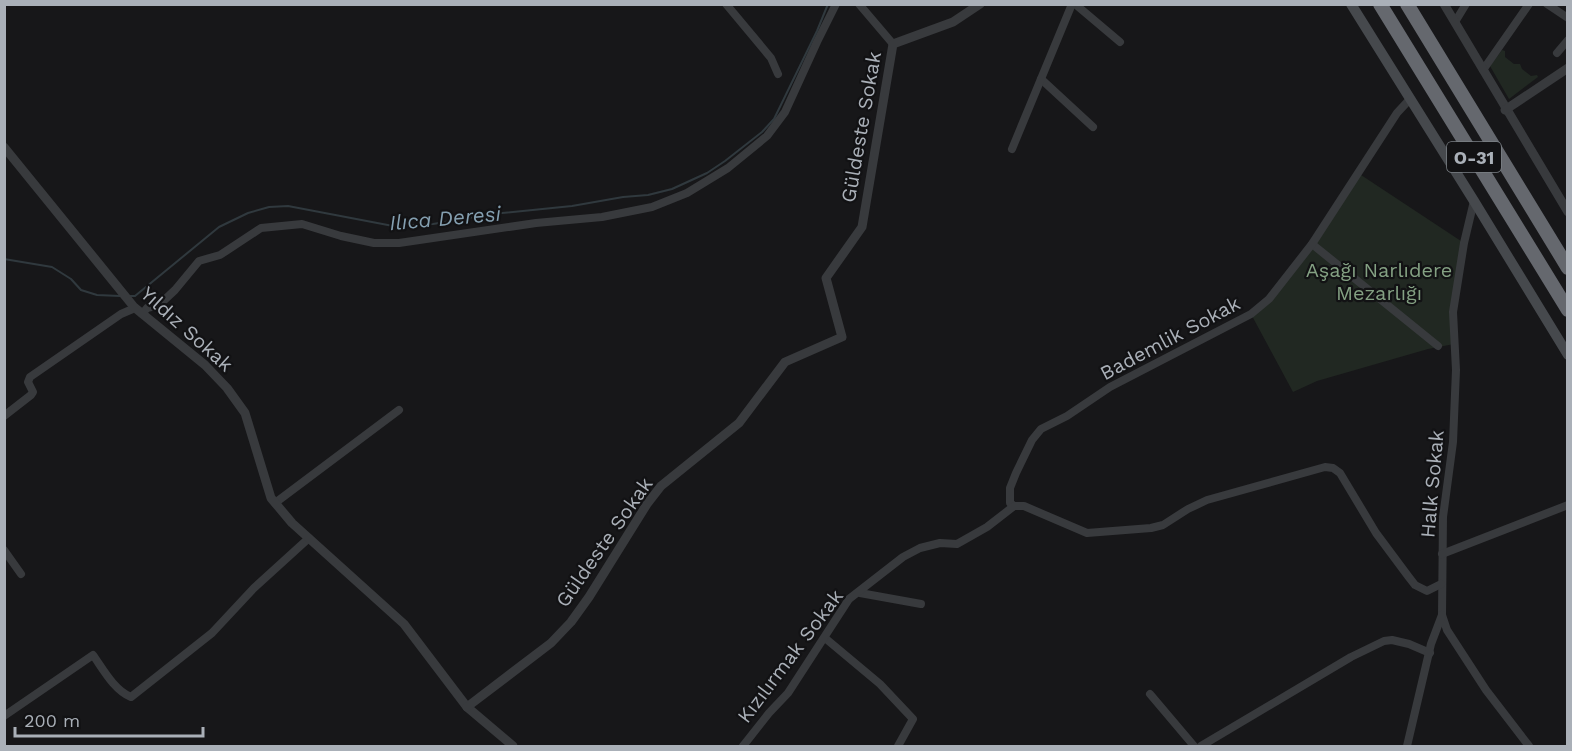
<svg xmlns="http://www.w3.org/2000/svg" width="1572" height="751" font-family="'Work Sans',sans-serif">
	<rect width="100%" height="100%" fill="#171719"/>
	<g fill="#212822">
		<path d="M1502,50L1505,51V57L1514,64H1520L1522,69L1531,76L1537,75L1538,77L1509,99L1490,66Z"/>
		<path d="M1358,173L1464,243L1453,312L1454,344L1428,349L1317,381L1293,392L1251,314L1269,299Z"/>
	</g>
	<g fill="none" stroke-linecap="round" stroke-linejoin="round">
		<g stroke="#30393e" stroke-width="2">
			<path d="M4,259L52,267L71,279L81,290L97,295L120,296"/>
			<path d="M129,296H135L219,227L248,213L269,207L288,206L393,226L433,224L492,214L572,206L623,197L648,195L672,189L707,173L725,161L762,132L774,119L817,31L828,4"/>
		</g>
		<g stroke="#383a3d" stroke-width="8">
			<path d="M726,4L771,58L778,74"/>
			<path d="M859,4L893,44"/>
			<path d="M1075,4L1120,42"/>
			<path d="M1547,4L1568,18"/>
			<path d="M1455,22L1466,4"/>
			<path d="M1557,53L1568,40"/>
			<path d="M1483,70L1529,4"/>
			<path d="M1041,79L1093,127"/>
			<path d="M1012,149L1072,4"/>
			<path d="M1474,201L1464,243L1453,312L1456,370L1453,442L1443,517L1442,615L1447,630L1486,690L1529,746"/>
			<path d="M1312,244L1438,346"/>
			<path d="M142,314L147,308L159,305L175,290L199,261L220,255L261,228L302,224L341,236L374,243H399L536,223L602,217L652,207L687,193L728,168L767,136L785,112L817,42L836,4"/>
			<path d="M4,416L31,395L33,392L28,382L30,377L121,314L135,308"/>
			<path d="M275,503L399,410"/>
			<path d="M1014,506L1010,503V488L1016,473L1032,440L1041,429L1067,416L1110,387L1251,314L1269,299L1312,244L1397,113L1410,99"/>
			<path d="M4,550L21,574"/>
			<path d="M1442,554L1568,505"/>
			<path d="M860,593L921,604"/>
			<path d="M825,638L880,684L913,719L898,746"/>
			<path d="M1150,694L1194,746"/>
			<path d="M4,716L93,655C103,669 114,690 131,697L212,633L254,588L309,538"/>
			<path d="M743,746L769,713L788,693L849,599L903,557L920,548L940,543L957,544L987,527L1014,506H1024L1087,533L1151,528L1163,525L1188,509L1207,500L1325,467L1333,468L1340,473L1376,533L1408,576L1415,585L1427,591L1441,584"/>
			<path d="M1201,746L1351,657L1384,641L1392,640L1409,644L1430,653"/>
			<path d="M1407,746L1431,644L1442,615"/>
		</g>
		<g stroke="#383a3d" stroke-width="9">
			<path d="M1444,4L1568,212"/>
			<path d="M1505,110L1568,68"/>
			<path d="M4,147L134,307L205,365L227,388L245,413L271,498L292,523L404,624L467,707L513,746"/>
			<path d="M467,707L551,643L571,622L589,597L647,504L661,486L739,423L785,362L842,337L826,278L862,227L893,44L953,22L980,4"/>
		</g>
		<path stroke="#46494d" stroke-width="10" d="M1351,4L1474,201L1568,355"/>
		<g stroke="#65686e" stroke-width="14">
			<path d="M1380,4L1568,310"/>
			<path d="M1407,4L1568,268"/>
		</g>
	</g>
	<g text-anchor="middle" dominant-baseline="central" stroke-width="4.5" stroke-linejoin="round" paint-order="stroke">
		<rect fill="#121214" stroke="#7c8187" stroke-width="1.5" x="1447" y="142" width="54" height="30" rx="4.5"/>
		<g font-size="18" font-weight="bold" fill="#aab0b8">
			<text x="1474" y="157">O-31</text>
		</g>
		<g font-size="20" fill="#aab0b8" stroke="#121214">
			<text transform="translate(861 127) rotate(-80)">Güldeste Sokak</text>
			<text transform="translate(187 329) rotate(42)">Yıldız Sokak</text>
			<text transform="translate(1170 338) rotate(-28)">Bademlik Sokak</text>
			<text transform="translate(1432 484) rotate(-85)">Halk Sokak</text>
			<text transform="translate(604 542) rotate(-55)">Güldeste Sokak</text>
			<text transform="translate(790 656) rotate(-53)">Kızılırmak Sokak</text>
		</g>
		<g font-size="20" fill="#84a183" stroke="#121214">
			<text x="1379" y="270">Aşağı Narlıdere<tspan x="1379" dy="23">Mezarlığı</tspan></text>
		</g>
		<g font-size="21" font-style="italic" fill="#849fb0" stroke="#121214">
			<text transform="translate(445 218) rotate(-5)">Ilıca Deresi</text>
		</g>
	</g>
	<rect width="1572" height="751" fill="none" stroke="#aab0b8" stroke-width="12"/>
	<path d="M15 727v9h188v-9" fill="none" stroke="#aab0b8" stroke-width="3"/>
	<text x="24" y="727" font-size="18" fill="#aab0b8" stroke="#121214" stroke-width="4.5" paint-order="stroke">200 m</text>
</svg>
